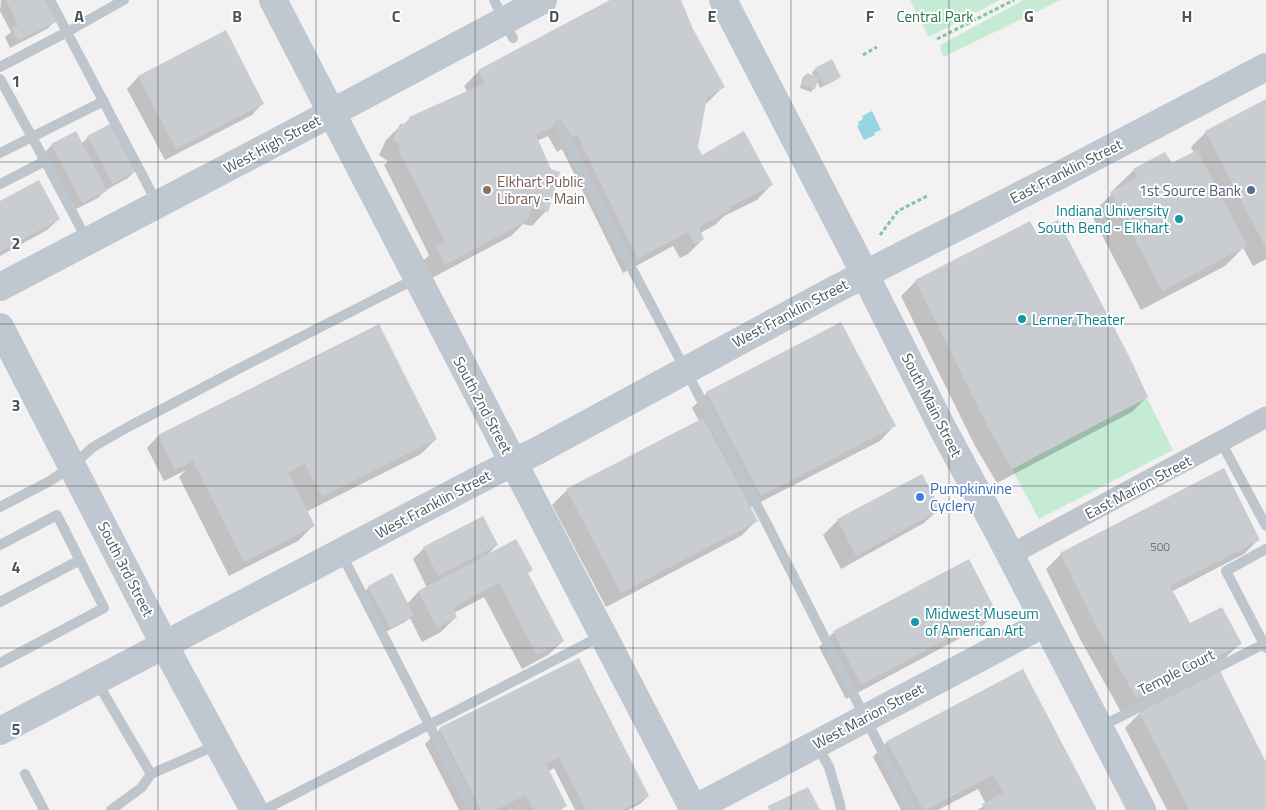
<svg xmlns="http://www.w3.org/2000/svg" width="1266" height="810" font-family="'Titillium Web',sans-serif">
	<rect width="100%" height="100%" fill="#f3f1f1"/>
	<g fill="#c5ebd4">
		<path d="M910,0H1000L929,37Z"/>
		<path d="M1024,0H1061L943,57L940,45Z"/>
		<path d="M1147,398L1173,450L1039,519L1012,469Z"/>
	</g>
	<path fill="#97d5e4" d="M872,111L881,130L874,133L875,135L864,140L857,126L859,125L858,122L863,119L862,116Z"/>
	<g fill="#0003">
		<path d="M1,0H43L54,22L47,29L10,48L5,37L11,32L0,11Z"/>
		<path d="M613,0H680L692,29L723,87L708,102L705,104L697,148L701,156L771,185L757,200L724,216L715,225L700,233L703,239L688,254L680,258L673,246L623,273L562,149L557,152L548,136L537,141L546,211L532,226L523,224L511,236L430,279L422,262L429,255L384,165L388,161L379,155L386,140L401,125H403L410,118L468,93L464,86L479,71Z"/>
		<path d="M226,32L263,103L252,115L165,160L127,89L138,77Z"/>
		<path d="M816,69L840,76L836,80L820,88L817,81L814,88L811,92L800,88L803,77L807,74L814,76L812,72Z"/>
		<path d="M1266,101V259L1253,266L1243,248L1225,266L1141,310L1091,214L1114,192L1113,190L1134,170L1171,165L1194,153L1191,147L1206,132Z"/>
		<path d="M88,137L136,170L128,178L106,190L98,198L74,210L44,153L52,145L81,144Z"/>
		<path d="M0,203L59,219L47,230L0,256Z"/>
		<path d="M1036,233L1147,397L1132,412L997,483L975,446L901,296L916,281Z"/>
		<path d="M379,326L436,439L421,454L306,512L313,526L298,541L229,576L179,477L186,470L164,481L147,448L158,436Z"/>
		<path d="M707,393L894,426L880,441L749,508L756,521L741,536L606,607L552,505L567,490L699,421L692,408Z"/>
		<path d="M939,509L924,523L841,569L823,535L838,520Z"/>
		<path d="M1259,539L1244,554L1171,592L1189,625L1240,644L1225,658L1121,712L1080,639L1046,569L1061,554Z"/>
		<path d="M497,545L487,555L531,570L527,574L563,641L548,655L522,669L484,597L454,613L456,617L441,632L422,642L410,618L405,622L382,634L361,595L369,587L407,604L418,592L427,588L413,559L424,548Z"/>
		<path d="M968,561L996,613L981,627L846,699L819,647L834,632Z"/>
		<path d="M579,660L648,796L640,804L628,810H575L554,768L548,772L565,806L561,810H512L511,809L509,810H459L425,744L440,729Z"/>
		<path d="M1023,671L1096,810H978L986,804L978,789L938,810H901L873,757L887,742Z"/>
		<path d="M1140,713L1266,765V810H1167L1125,728Z"/>
	</g>
	<g fill="#c9ccd0">
		<path d="M6,0H45L56,22L18,41L12,29L18,25Z"/>
		<path d="M610,0H681L693,29L725,87L707,97L698,147L702,155L744,131L773,185L730,207L731,210L699,227L704,239L695,245L688,232L638,259L577,135L572,138L563,122L536,135L551,169L560,172L548,212L531,208L527,221L445,265L436,246L445,242L398,149L402,146L393,140L400,124L409,123V117L485,83L478,70Z"/>
		<path d="M226,30L264,104L176,149L138,76Z"/>
		<path d="M832,59L841,77L824,85L815,68Z"/>
		<path d="M807,73L819,77L815,89L802,85Z"/>
		<path d="M1266,99V248L1205,131Z"/>
		<path d="M112,123L137,170L113,184L87,136Z"/>
		<path d="M76,131L107,191L82,203L51,144Z"/>
		<path d="M1197,150L1247,246L1162,291L1110,192L1137,178L1133,169L1165,152L1172,163Z"/>
		<path d="M39,180L60,219L0,252V201Z"/>
		<path d="M1058,220L1130,358L1148,397L1012,469L990,431L915,280L1030,221L1036,232Z"/>
		<path d="M841,322L896,426L761,496L706,392Z"/>
		<path d="M379,324L437,439L322,497L305,464L288,473L315,526L244,562L193,461L175,470L158,435Z"/>
		<path d="M703,418L758,521L621,593L566,489Z"/>
		<path d="M1224,468L1260,540L1170,586L1190,623L1222,607L1242,644L1136,698L1095,624L1060,553Z"/>
		<path d="M922,474L941,509L856,556L837,519Z"/>
		<path d="M483,516L498,545L438,576L423,547Z"/>
		<path d="M516,539L533,570L528,573L564,641L537,655L499,583L453,608L457,617L437,628L418,591Z"/>
		<path d="M969,559L997,613L861,685L833,631Z"/>
		<path d="M392,573L414,615L390,628L368,586Z"/>
		<path d="M579,658L649,796L623,810H586L559,757L546,764L567,806L559,810H534L526,795L496,810H481L439,728Z"/>
		<path d="M1023,669L1097,810H986L982,804L1003,793L993,775L926,810H923L887,741Z"/>
		<path d="M1220,671L1266,762V810H1189L1139,712Z"/>
		<path d="M808,787L820,810H769L768,806Z"/>
	</g>
	<g fill="none" stroke-linecap="round" stroke-linejoin="round">
		<g stroke="#81c6a3" stroke-width="3" stroke-dasharray="4 2.5" stroke-linecap="butt">
			<path d="M937,39L1014,0"/>
			<path d="M863,55L877,47"/>
			<path d="M880,235L898,211L929,195"/>
		</g>
		<g stroke="#bfc5cc" stroke-width="10">
			<path d="M50,0L157,203"/>
			<path d="M494,0L513,38"/>
			<path d="M0,67L67,32L124,0"/>
			<path d="M0,79L32,137L0,153"/>
			<path d="M559,125L621,248L768,526L912,810"/>
			<path d="M45,161L32,137L104,101"/>
			<path d="M0,184L45,161L87,240"/>
			<path d="M1221,442L1266,526"/>
			<path d="M0,507L50,481L72,466L93,447L128,427L244,366L417,278"/>
			<path d="M0,545L57,515L104,608L0,663"/>
			<path d="M1266,549L1226,571L1266,648"/>
			<path d="M341,553L473,810"/>
			<path d="M0,602L80,560"/>
			<path d="M97,682L151,774"/>
			<path d="M1100,727L1266,643"/>
			<path d="M817,745L829,767L840,804L841,810"/>
			<path d="M25,774L44,810"/>
			<path d="M111,810L141,788L151,774L217,745"/>
			<path d="M264,810L603,635"/>
		</g>
		<path stroke="#bfc5cc" stroke-width="21" d="M1010,555L1266,417"/>
		<g stroke="#bfc8d0" stroke-width="28">
			<path d="M273,0C412,271 554,540 694,810"/>
			<path d="M723,0L852,249L944,431L1000,535L1142,810"/>
			<path d="M0,287L305,127L543,0"/>
			<path d="M0,327L176,667L254,810"/>
			<path d="M0,731L488,475L537,451L834,290L1058,176L1266,67"/>
			<path d="M692,810L1017,638L1045,623"/>
		</g>
	</g>
	<path fill="none" stroke="#4b555d" stroke-width="1" stroke-opacity="0.55" d="M158,0V810M316,0V810M475,0V810M633,0V810M791,0V810M949,0V810M1108,0V810M0,162H1266M0,324H1266M0,486H1266M0,648H1266"/>
	<circle fill="#8d6e63" stroke="#fff" stroke-width="2" cx="487" cy="190" r="5"/>
	<circle fill="#5c6f8a" stroke="#fff" stroke-width="2" cx="1251" cy="190" r="5"/>
	<g fill="#0f9aa8" stroke="#fff" stroke-width="2">
		<circle cx="1179" cy="219" r="5"/>
		<circle cx="1022" cy="319" r="5"/>
		<circle cx="915" cy="622" r="5"/>
	</g>
	<circle fill="#3f7fe0" stroke="#fff" stroke-width="2" cx="920" cy="497" r="5"/>
	<g text-anchor="middle" dominant-baseline="central" stroke-width="4" stroke-linejoin="round" paint-order="stroke">
		<g font-size="12" fill="#6a737a">
			<text x="1160" y="546">500</text>
		</g>
		<g font-size="15" fill="#22784c" stroke="#fff">
			<text x="935" y="16">Central Park</text>
		</g>
		<g font-size="15" fill="#4b555d" stroke="#fff">
			<text transform="translate(272 144) rotate(-28)">West High Street</text>
			<text transform="translate(1066 171) rotate(-27)">East Franklin Street</text>
			<text transform="translate(790 313) rotate(-28)">West Franklin Street</text>
			<text transform="translate(483 405) rotate(62)">South 2nd Street</text>
			<text transform="translate(932 405) rotate(63)">South Main Street</text>
			<text transform="translate(1138 487) rotate(-28)">East Marion Street</text>
			<text transform="translate(433 504) rotate(-28)">West Franklin Street</text>
			<text transform="translate(126 569) rotate(63)">South 3rd Street</text>
			<text transform="translate(1176 672) rotate(-27)">Temple Court</text>
			<text transform="translate(868 716) rotate(-28)">West Marion Street</text>
		</g>
		<g font-size="15" fill="#785e54" stroke="#fff" text-anchor="start">
			<text x="497" y="181">Elkhart Public<tspan x="497" dy="17">Library - Main</tspan></text>
		</g>
		<g font-size="15" fill="#4e5e75" stroke="#fff" text-anchor="end">
			<text x="1241" y="190">1st Source Bank</text>
		</g>
		<g font-size="15" fill="#0d838f" stroke="#fff" text-anchor="start">
			<text x="1169" y="210" text-anchor="end">Indiana University<tspan x="1169" dy="17">South Bend - Elkhart</tspan></text>
			<text x="1032" y="319">Lerner Theater</text>
			<text x="925" y="613">Midwest Museum<tspan x="925" dy="17">of American Art</tspan></text>
		</g>
		<g font-size="15" fill="#366cbe" stroke="#fff" text-anchor="start">
			<text x="930" y="488">Pumpkinvine<tspan x="930" dy="17">Cyclery</tspan></text>
		</g>
	</g>
	<g font-size="16" text-anchor="middle" font-weight="bold" fill="#4b555d" stroke="#fff" stroke-width="4" stroke-linejoin="round" paint-order="stroke">
		<text x="79" y="22">A</text>
		<text x="237" y="22">B</text>
		<text x="396" y="22">C</text>
		<text x="554" y="22">D</text>
		<text x="712" y="22">E</text>
		<text x="870" y="22">F</text>
		<text x="1029" y="22">G</text>
		<text x="1187" y="22">H</text>
		<text x="16" y="87">1</text>
		<text x="16" y="249">2</text>
		<text x="16" y="411">3</text>
		<text x="16" y="573">4</text>
		<text x="16" y="735">5</text>
	</g>
</svg>
